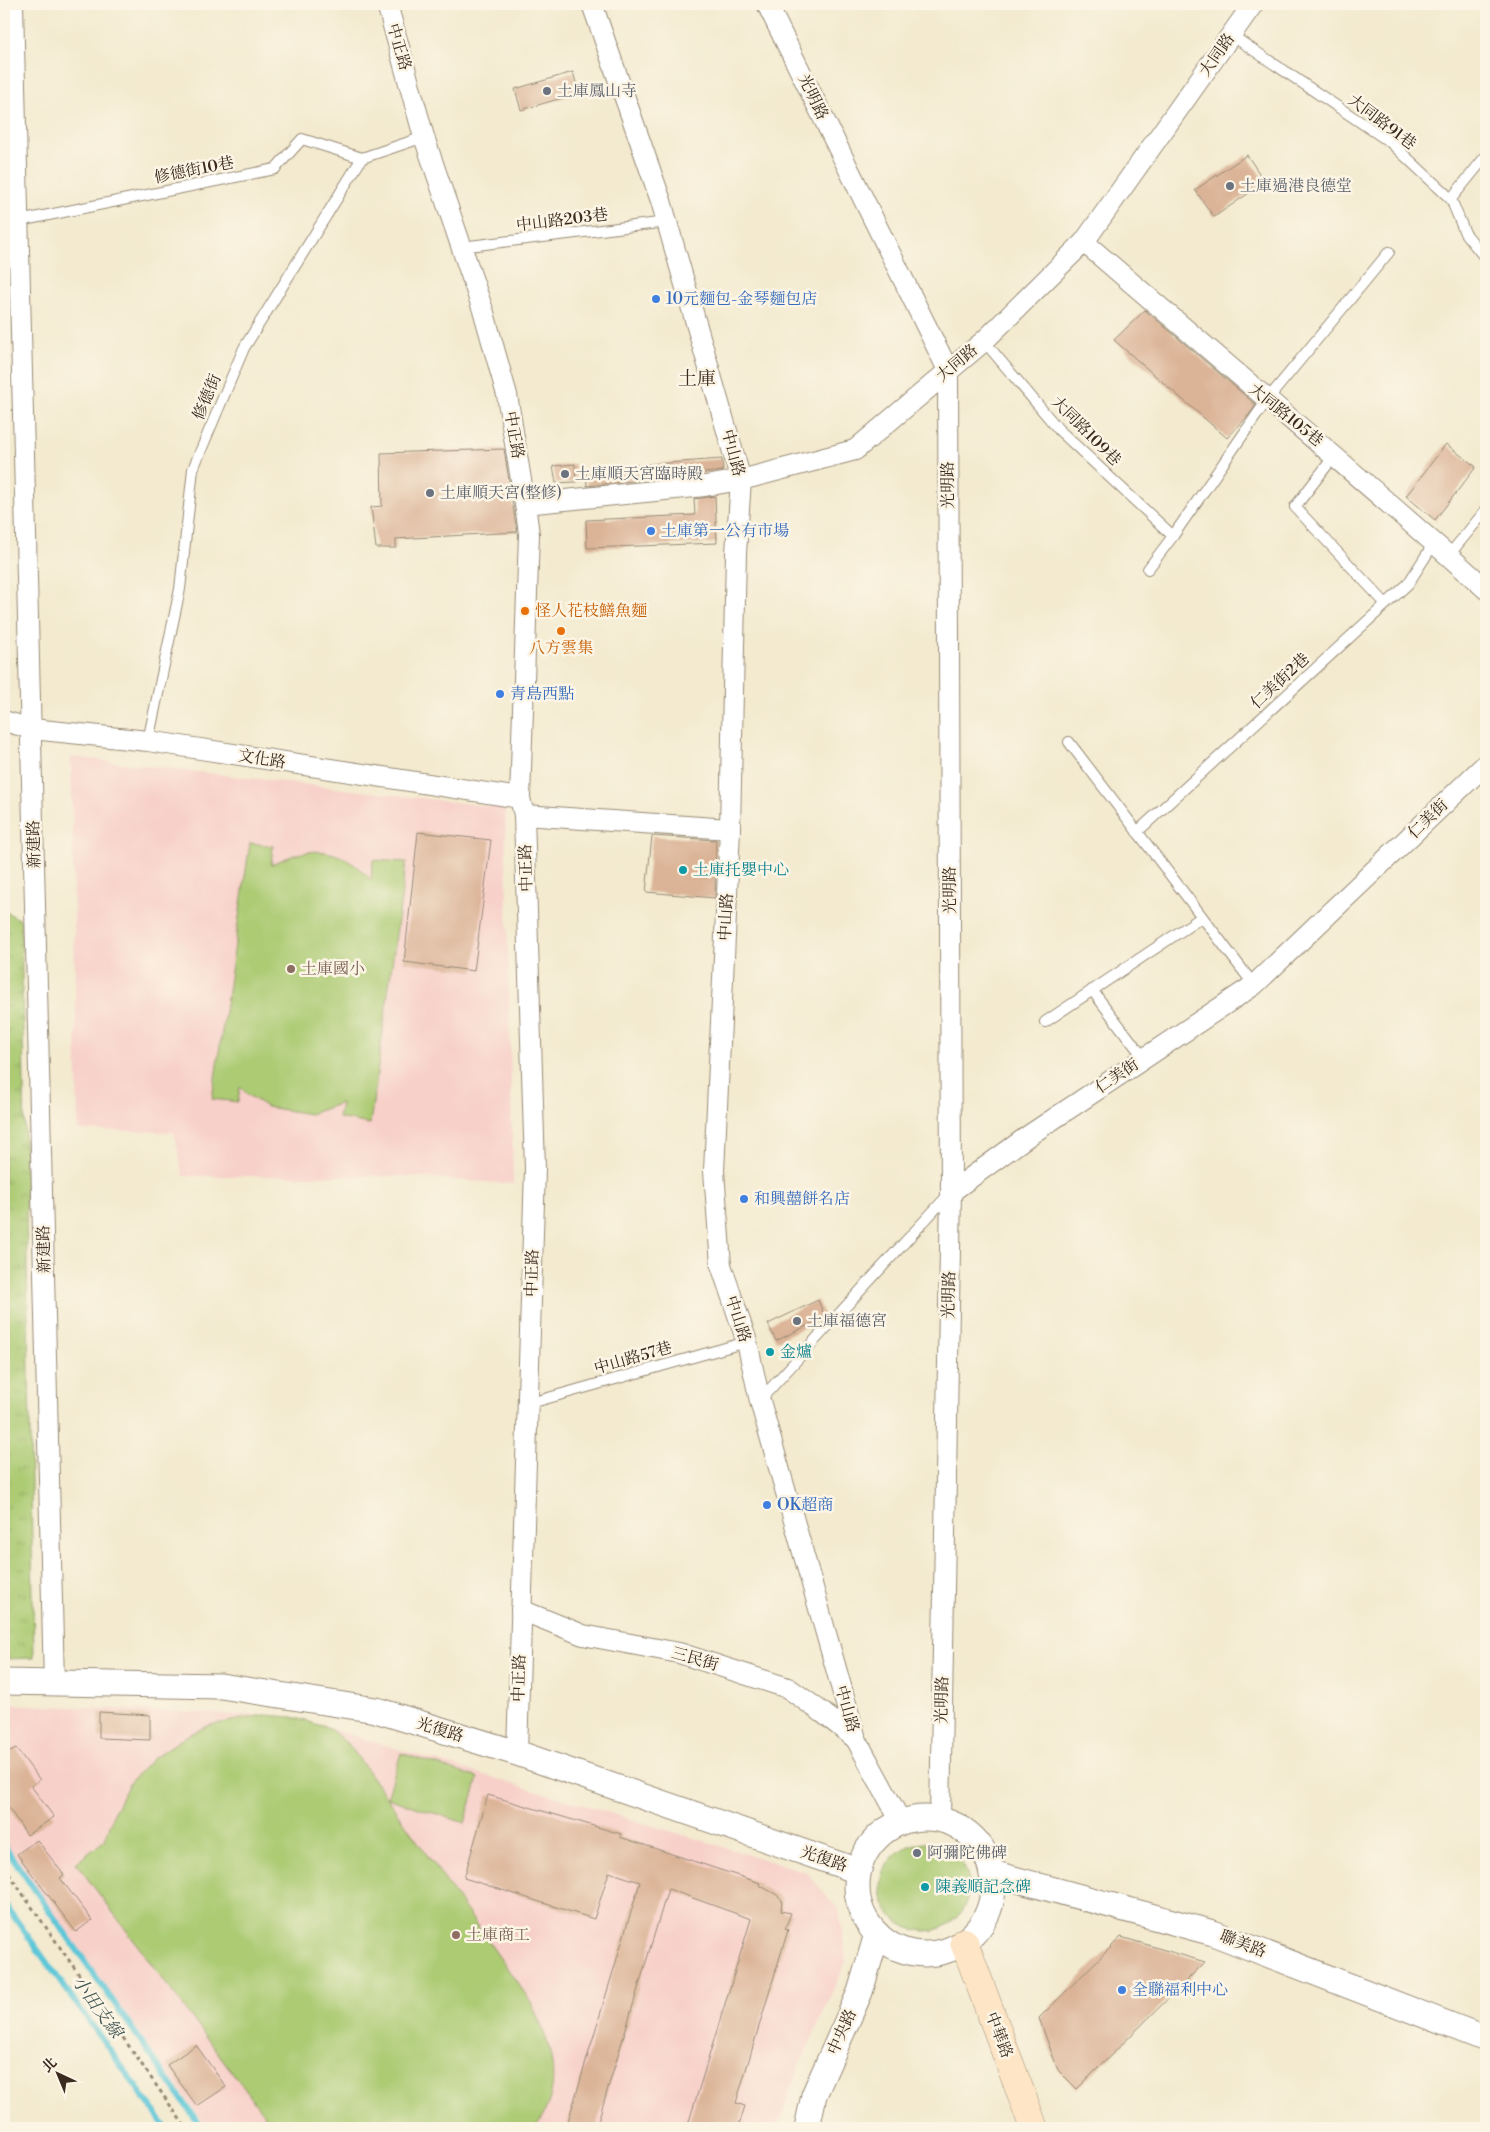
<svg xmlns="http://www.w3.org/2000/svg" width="1490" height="2132" font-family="'Libre Bodoni','Noto Serif TC',serif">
	<defs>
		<pattern id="park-tufts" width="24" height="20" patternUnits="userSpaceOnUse" patternTransform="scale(1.25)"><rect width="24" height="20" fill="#accb73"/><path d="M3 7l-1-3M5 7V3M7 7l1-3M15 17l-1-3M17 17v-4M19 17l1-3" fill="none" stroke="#95ae63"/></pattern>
	</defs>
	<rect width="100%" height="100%" fill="#fcf5e5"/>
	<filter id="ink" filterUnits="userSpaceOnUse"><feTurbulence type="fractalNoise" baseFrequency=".02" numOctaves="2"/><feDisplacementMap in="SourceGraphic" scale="10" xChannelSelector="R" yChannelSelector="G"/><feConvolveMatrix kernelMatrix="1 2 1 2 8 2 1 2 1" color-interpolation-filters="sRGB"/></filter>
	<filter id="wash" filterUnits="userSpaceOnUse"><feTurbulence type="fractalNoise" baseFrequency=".0096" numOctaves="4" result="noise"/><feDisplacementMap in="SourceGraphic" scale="20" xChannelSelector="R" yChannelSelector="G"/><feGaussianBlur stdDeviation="1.12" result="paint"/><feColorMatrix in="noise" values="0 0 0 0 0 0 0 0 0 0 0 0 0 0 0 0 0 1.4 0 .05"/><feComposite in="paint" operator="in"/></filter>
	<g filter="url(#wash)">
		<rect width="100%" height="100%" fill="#f3eacf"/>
		<g fill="#f7d0c9">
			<path d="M71,757L505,808L513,1184L402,1176H183L174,1132L78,1130Z"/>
			<path d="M4,1704L292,1717L806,1872L839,1910L846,1961L790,2088L779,2128H207L4,1843Z"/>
		</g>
		<g fill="#accb73" stroke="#747a48">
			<path d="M250,843L273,846L271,865C311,844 340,846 371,880L373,860L406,862L370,1124L338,1118L341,1103L310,1114L267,1107L248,1095L240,1087L238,1102L212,1099Z"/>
			<path d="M264,1715L292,1717L329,1728L350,1746L531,2002C551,2046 566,2085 535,2128H274L76,1863L105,1840L115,1810L130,1782L152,1759L186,1736L210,1725Z"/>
			<path d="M401,1753L478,1778L465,1823L387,1798Z"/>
			<circle cx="925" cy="1887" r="44"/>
		</g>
		<path fill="url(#park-tufts)" stroke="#747a48" d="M4,911L21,920L34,1658L4,1659Z"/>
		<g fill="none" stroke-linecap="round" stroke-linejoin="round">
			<g stroke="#5dc7d8" stroke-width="6">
				<path d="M4,1846L202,2128"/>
				<path d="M4,1903L166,2128"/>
			</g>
		</g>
		<g id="blocks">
			<g fill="#dbb497">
				<path d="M573,72L579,93L521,110L515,89Z"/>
				<path d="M1247,155L1265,182L1214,217L1195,190Z"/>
				<path d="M1145,310L1256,405L1247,417L1227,438L1114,340Z"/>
				<path d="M1446,444L1476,467L1435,520L1406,496Z"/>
				<path d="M504,449L517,532L396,539V548H376L371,507L382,506L381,453Z"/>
				<path d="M722,459L723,471L587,486L586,469Z"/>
				<path d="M575,464L576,482L556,483L553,466Z"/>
				<path d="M715,496L717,543L587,548L586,520L695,515L694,499Z"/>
				<path d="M418,832L491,840L474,971L404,962Z"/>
				<path d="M652,836L716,840L715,898L646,892Z"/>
				<path d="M818,1300L825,1317L776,1341L768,1324Z"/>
				<path d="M99,1712L150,1715V1740L99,1738Z"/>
				<path d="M16,1748L40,1780L31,1786L54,1817L27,1835L4,1801V1754Z"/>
				<path d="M488,1795L621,1834L620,1837L760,1883L759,1885L777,1895L782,1900L781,1911L791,1913L785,1929L788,1930L736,2103L745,2106L738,2128H687L751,1919L668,1889L596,2128H566L640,1882L609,1872L594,1919L464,1878Z"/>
				<path d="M37,1840L64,1875L60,1878L92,1920L76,1932L17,1854Z"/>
				<path d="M1121,1937L1205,1962L1077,2089L1058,2070L1039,2018Z"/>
				<path d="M196,2045L226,2087L197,2106L167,2065Z"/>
			</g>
		</g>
	</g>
	<g filter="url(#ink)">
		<use href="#blocks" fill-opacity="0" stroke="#978a76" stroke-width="1"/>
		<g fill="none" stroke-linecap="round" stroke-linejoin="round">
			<g stroke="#978a76" stroke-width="12">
				<g id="service">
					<path d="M1231,35L1390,142L1451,199L1465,233L1486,259"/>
					<path d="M1451,199L1486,156"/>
					<path d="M19,221L275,169L302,139L362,158"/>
					<path d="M461,247L667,222"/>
					<path d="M984,341L1059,430L1173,536"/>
					<path d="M1335,455L1295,507L1386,604"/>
					<path d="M1449,555L1486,510"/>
					<path d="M1148,569L1173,536L1267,400L1389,252"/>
					<path d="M148,741L180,589L193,469L244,348L362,158L424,137"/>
					<path d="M1069,742L1254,985"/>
					<path d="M1137,832L1408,584L1434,543"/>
					<path d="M1092,990L1144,1058"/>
					<path d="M1045,1022L1202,917"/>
					<path d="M760,1400L950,1193"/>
					<path d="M527,1404L750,1341"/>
				</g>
			</g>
			<g stroke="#978a76" stroke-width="22">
				<g id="minor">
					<path d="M13,4L54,1684"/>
					<path d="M387,4L424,137L484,313L507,395L525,504L529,534L520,798L524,815L535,1169L517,1753"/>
					<path d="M592,4L661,201L741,480L736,553L730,829L714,1171L721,1265L747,1342L760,1401L856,1739L901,1822"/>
					<path d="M767,4L948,370L951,1192L940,1819"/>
					<path d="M1084,242C1218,358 1354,471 1486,589"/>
					<path d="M525,504L705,486L741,480L855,450L984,341L1084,242L1253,4"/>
					<path d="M4,721L32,729L148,741L520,798"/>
					<path d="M524,815L730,829"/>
					<path d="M951,1192L1028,1136L1254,985L1486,764"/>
					<path d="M521,1610L583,1635L679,1653L788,1688L823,1713L856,1739"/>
				</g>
			</g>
			<g stroke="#978a76" stroke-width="27">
				<g id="tertiary">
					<path d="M4,1682L221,1686L376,1710L517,1753L858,1871"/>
					<circle cx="925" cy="1886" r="68"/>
					<path d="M992,1873L1213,1933L1486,2039"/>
					<path d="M807,2128L814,2095L860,1992L877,1934"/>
				</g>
			</g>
			<g stroke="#978a76" stroke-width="29">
				<path id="secondary" d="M964,1942L1034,2128"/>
			</g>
			<path stroke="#978a76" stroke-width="3" stroke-dasharray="4 4" stroke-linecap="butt" d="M4,1867L186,2128"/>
			<use href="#service" stroke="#fff" stroke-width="10"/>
			<use href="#minor" stroke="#fff" stroke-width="20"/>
			<use href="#tertiary" stroke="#fff" stroke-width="25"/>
			<use href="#secondary" stroke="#fde5c5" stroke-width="28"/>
		</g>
	</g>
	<g fill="#6b7280" stroke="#fcf5e5" stroke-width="2">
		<circle cx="547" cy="91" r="5"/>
		<circle cx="1230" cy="186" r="5"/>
		<circle cx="565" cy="474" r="5"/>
		<circle cx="430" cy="493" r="5"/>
		<circle cx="797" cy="1321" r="5"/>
		<circle cx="917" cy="1853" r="5"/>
	</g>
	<g fill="#3f7fe0" stroke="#fcf5e5" stroke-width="2">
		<circle cx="656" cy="299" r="5"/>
		<circle cx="651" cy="531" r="5"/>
		<circle cx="500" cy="694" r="5"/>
		<circle cx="744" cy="1199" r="5"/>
		<circle cx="767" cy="1505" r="5"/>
		<circle cx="1122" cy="1990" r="5"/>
	</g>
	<g fill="#e8710a" stroke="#fcf5e5" stroke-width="2">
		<circle cx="525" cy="611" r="5"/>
		<circle cx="561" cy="631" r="5"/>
	</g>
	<g fill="#0f9aa8" stroke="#fcf5e5" stroke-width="2">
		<circle cx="683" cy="870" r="5"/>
		<circle cx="770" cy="1352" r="5"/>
		<circle cx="925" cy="1887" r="5"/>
	</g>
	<g fill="#8d6e63" stroke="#fcf5e5" stroke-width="2">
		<circle cx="291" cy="969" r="5"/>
		<circle cx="456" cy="1935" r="5"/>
	</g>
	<g text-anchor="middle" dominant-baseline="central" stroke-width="5" stroke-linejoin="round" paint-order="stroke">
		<g font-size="16" fill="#3b2a1e" stroke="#fcf5e5">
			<text transform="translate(399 47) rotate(74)">中正路</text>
			<text transform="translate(1217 55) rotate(-55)">大同路</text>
			<text transform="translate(813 97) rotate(64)">光明路</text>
			<text transform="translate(1382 122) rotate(37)">大同路91巷</text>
			<text transform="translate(194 170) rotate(-11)">修德街10巷</text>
			<text transform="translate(562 220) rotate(-7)">中山路203巷</text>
			<text transform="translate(957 363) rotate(-40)">大同路</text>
			<text transform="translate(207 397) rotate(-67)">修德街</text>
			<text transform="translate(1286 415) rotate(39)">大同路105巷</text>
			<text transform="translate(1086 431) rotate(45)">大同路109巷</text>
			<text transform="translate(514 435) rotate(80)">中正路</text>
			<text transform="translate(733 453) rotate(75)">中山路</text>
			<text transform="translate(948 485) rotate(-90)">光明路</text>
			<text transform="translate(1280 681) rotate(-43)">仁美街2巷</text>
			<text transform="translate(262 759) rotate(9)">文化路</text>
			<text transform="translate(1428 819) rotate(-44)">仁美街</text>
			<text transform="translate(34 844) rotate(-91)">新建路</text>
			<text transform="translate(526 868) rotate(-92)">中正路</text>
			<text transform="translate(950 890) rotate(-90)">光明路</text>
			<text transform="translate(726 917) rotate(-87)">中山路</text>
			<text transform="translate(1117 1076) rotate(-34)">仁美街</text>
			<text transform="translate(44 1249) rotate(-91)">新建路</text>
			<text transform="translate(532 1273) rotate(-88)">中正路</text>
			<text transform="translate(949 1295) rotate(-89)">光明路</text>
			<text transform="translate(738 1319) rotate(72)">中山路</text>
			<text transform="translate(633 1358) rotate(-16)">中山路57巷</text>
			<text transform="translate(695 1659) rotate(16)">三民街</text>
			<text transform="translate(519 1678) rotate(-88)">中正路</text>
			<text transform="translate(942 1700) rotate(-89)">光明路</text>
			<text transform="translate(847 1709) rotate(74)">中山路</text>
			<text transform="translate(440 1730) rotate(17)">光復路</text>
			<text transform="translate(824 1859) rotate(19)">光復路</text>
			<text transform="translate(1243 1944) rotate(21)">聯美路</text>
			<text transform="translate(842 2032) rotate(-66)">中央路</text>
			<text transform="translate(999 2035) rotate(69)">中華路</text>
		</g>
		<g font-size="16" fill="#5b616d" stroke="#fcf5e5" text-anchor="start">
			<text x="557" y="91">土庫鳳山寺</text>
			<text x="1240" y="186">土庫過港良德堂</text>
			<text x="575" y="474">土庫順天宮臨時殿</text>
			<text x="440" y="493">土庫順天宮(整修)</text>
			<text x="807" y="1321">土庫福德宮</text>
			<text x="927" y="1853">阿彌陀佛碑</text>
		</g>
		<g font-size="16" fill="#366cbe" stroke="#fcf5e5" text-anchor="start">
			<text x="666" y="299">10元麵包-金琴麵包店</text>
			<text x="661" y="531">土庫第一公有市場</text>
			<text x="510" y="694">青島西點</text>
			<text x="754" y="1199">和興囍餅名店</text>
			<text x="777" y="1505">OK超商</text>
			<text x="1132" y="1990">全聯福利中心</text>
		</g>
		<g font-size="16" fill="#c56008" stroke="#fcf5e5" text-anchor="start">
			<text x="535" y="611">怪人花枝鱔魚麵</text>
			<text x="561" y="648" text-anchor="middle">八方雲集</text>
		</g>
		<g font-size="16" fill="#0d838f" stroke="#fcf5e5" text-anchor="start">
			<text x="693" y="870">土庫托嬰中心</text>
			<text x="780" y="1352">金爐</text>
			<text x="935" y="1887">陳義順記念碑</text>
		</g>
		<g font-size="16" fill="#785e54" stroke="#fcf5e5" text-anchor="start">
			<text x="301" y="969">土庫國小</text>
			<text x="466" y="1935">土庫商工</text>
		</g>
		<g font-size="18" font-style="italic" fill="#455956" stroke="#fcf5e5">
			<text transform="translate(97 2007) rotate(54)">小田支線</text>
		</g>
		<g font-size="19" fill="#3b2a1e" stroke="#fcf5e5">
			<text x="697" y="379">土庫</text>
		</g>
	</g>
	<rect width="1490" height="2132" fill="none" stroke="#fcf5e5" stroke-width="20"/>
	<g transform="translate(58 2074) rotate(316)" stroke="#fcf5e5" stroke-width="4" paint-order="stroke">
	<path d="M0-4L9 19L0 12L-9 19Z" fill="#3b2a1e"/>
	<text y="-8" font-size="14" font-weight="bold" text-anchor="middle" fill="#3b2a1e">北</text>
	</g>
</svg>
